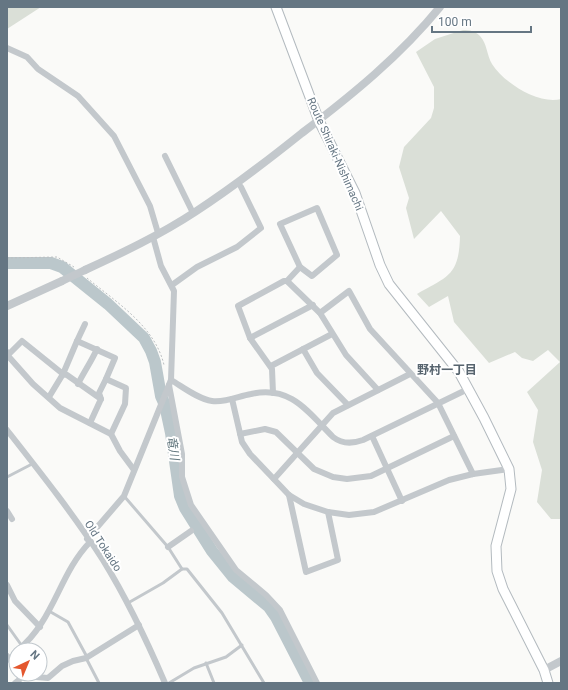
<svg xmlns="http://www.w3.org/2000/svg" width="568" height="690" font-family="Roboto,'Noto Sans JP',sans-serif">
	<rect width="100%" height="100%" fill="#fafaf8"/>
	<g fill="#dadfd7">
		<path d="M7,7H41L7,29Z"/>
		<path d="M463,30C470,30 475,31 480,36C487,43 487,56 492,64C504,83 539,105 561,99V519H551L537,502L542,470L533,442L538,410L527,392L560,362L548,350L533,361L522,358L515,352L489,363L454,322L448,296L429,307L417,294C448,276 459,276 460,236L441,211L414,239L406,208L409,198L399,167L404,147L431,118L434,108V87L416,52L435,39Z"/>
	</g>
	<g fill="none" stroke-linecap="round" stroke-linejoin="round">
		<path stroke="#bbc7cb" stroke-width="12" d="M7,263H51L62,267L108,304L144,338L151,351L155,362L161,396L165,405L171,433L180,496L185,508L212,551L233,577L269,607L276,617L310,683"/>
		<g stroke="#b3babf" stroke-width="11">
			<path id="secondary" d="M276,7L319,121L355,193L380,265L389,284L459,372L484,418L509,469L511,489L496,546L497,571L503,589L544,670L548,683"/>
		</g>
		<g stroke="#bbbfc2" stroke-width="1" stroke-dasharray="2 2" stroke-linecap="butt">
			<path d="M7,258L57,257L74,267"/>
			<path d="M87,278C116,302 155,326 164,365"/>
		</g>
		<g stroke="#c3c8cc" stroke-width="3">
			<path d="M7,477L34,463"/>
			<path d="M124,496L168,547L182,569H187L222,613L264,683"/>
			<path d="M128,603L163,583L182,569"/>
			<path d="M49,611L68,622L87,657"/>
			<path d="M7,625L22,646"/>
			<path d="M86,658L99,683"/>
			<path d="M206,663L214,683"/>
			<path d="M169,683L194,668L226,657L242,645"/>
		</g>
		<g stroke="#c3c8cc" stroke-width="6">
			<path d="M7,48L27,57L38,69L78,96L114,136L150,206L158,233"/>
			<path d="M165,156L193,213"/>
			<path d="M317,208L337,255L312,276L300,267L280,224Z"/>
			<path d="M287,281L300,267"/>
			<path d="M172,285L197,267L237,247L261,228L241,187"/>
			<path d="M320,313L349,291L370,329L438,403L473,474"/>
			<path d="M250,338L313,305"/>
			<path d="M303,349L317,373L348,405"/>
			<path d="M7,352L9,357L33,384L60,408L111,434L125,404L126,388L106,379L115,358L77,341L85,324"/>
			<path d="M9,354L22,341L63,374L77,341"/>
			<path d="M271,366L332,334"/>
			<path d="M171,380C183,387 198,399 212,401C225,403 239,396 251,394C291,385 308,412 333,437C342,444 352,444 363,440L468,389"/>
			<path d="M78,384C84,372 91,362 97,349"/>
			<path d="M169,385L182,454V477L191,505L236,570L266,595L280,610L317,683"/>
			<path d="M273,393L272,369L250,338L238,306L284,281H287L320,313L346,355L378,390"/>
			<path d="M49,397L63,374L67,375L101,399L90,423"/>
			<path d="M101,399L99,393L106,379"/>
			<path d="M232,399L242,442L250,454L289,495L304,504L328,512L349,515L374,512L449,480L473,474L509,469"/>
			<path d="M7,430C40,472 74,515 103,560C127,599 147,641 165,683"/>
			<path d="M111,434L120,451L134,470"/>
			<path d="M240,434L265,429L276,432L314,469L333,477L347,479L371,476L454,436"/>
			<path d="M372,436L402,501"/>
			<path d="M274,479L333,413L410,374"/>
			<path d="M289,495L306,572L338,560L328,512"/>
			<path d="M7,511L12,519"/>
			<path d="M87,539L124,496L171,380L174,291L161,266L153,237"/>
			<path d="M168,547L191,531"/>
			<path d="M7,585L15,601L40,627"/>
			<path d="M18,650C54,621 59,574 90,542"/>
			<path d="M7,656L16,667"/>
			<path d="M22,674L24,676L48,678L62,666L73,661L86,658L139,625"/>
			<path d="M15,683L24,676"/>
		</g>
		<g stroke="#c3c8cc" stroke-width="8">
			<path d="M85,270C122,253 160,235 195,212C232,188 267,161 302,133C352,95 400,56 440,7"/>
			<path d="M7,306L62,281"/>
			<path d="M544,670L561,661"/>
		</g>
		<use href="#secondary" stroke="#fff" stroke-width="9"/>
		<path stroke="#c3c8cc" stroke-width="8" d="M62,281L85,270"/>
	</g>
	<g text-anchor="middle" dominant-baseline="central" stroke-width="4" stroke-linejoin="round" paint-order="stroke">
		<g font-size="11" fill="#657683" stroke="#fff">
			<text transform="translate(335 154) rotate(66)">Route Shiraki-Nishimachi</text>
			<text transform="translate(103 546) rotate(57)">Old Tokaido</text>
		</g>
		<g font-size="12" font-weight="bold" fill="#57646e" stroke="#fff">
			<text x="447" y="370">野村一丁目</text>
		</g>
		<g font-size="12" font-style="italic" fill="#60757c" stroke="#fff">
			<text transform="translate(173 448) rotate(81)">竜川</text>
		</g>
	</g>
	<rect width="568" height="690" fill="none" stroke="#657683" stroke-width="16"/>
	<g transform="translate(28 662) rotate(44)"><circle r="19" fill="#ffffff" stroke="#c1c8cd"/>
	<path d="M0-3L7 15L0 10L-7 15Z" fill="#e4572e"/>
	<text y="-6" font-size="11" font-weight="bold" text-anchor="middle" fill="#657683">N</text>
	</g>
	<path d="M432 26v6h99v-6" fill="none" stroke="#657683" stroke-width="2"/>
	<text x="438" y="26" font-size="12" fill="#657683" stroke="#ffffff" stroke-width="3" paint-order="stroke">100 m</text>
</svg>
